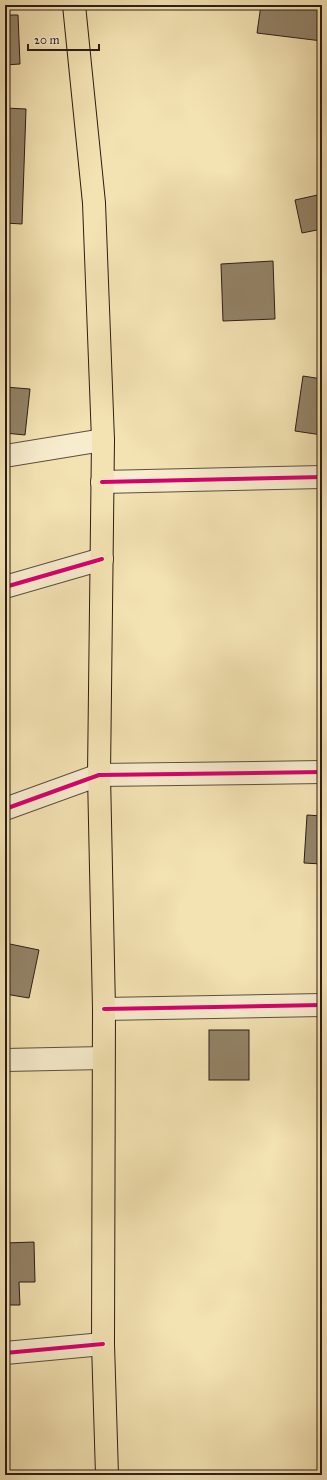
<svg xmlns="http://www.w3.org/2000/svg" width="327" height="1480" font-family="'IM FELL Great Primer',serif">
	<rect width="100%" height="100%" fill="#f3e2b2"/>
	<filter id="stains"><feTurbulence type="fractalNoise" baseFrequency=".005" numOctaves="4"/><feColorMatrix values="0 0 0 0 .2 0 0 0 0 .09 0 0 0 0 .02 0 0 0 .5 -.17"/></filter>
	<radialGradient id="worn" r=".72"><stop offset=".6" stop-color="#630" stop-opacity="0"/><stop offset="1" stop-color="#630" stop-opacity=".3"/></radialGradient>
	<g fill="#938368" stroke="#2c1d17">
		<path d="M261,5H322V41L257,33Z"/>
		<path d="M5,15H18L20,64L5,65Z"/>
		<path d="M5,108L26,109L22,224L5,223Z"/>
		<path d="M322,194V229L302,233L295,200Z"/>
		<path d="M273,261L275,319L223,321L221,264Z"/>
		<path d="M303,376L322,379V435L295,431Z"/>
		<path d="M5,387L30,389L25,435L5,433Z"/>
		<path d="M322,626V643L319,642Z"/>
		<path d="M307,815L322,816V864L304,863Z"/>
		<path d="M5,943L39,950L29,998L5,994Z"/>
		<rect x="209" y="1030" width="40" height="50"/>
		<path d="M34,1242L35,1282H19L20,1305H5V1243Z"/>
	</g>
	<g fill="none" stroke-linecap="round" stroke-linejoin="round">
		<g stroke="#5e4e3e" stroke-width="24">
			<g id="minor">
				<path d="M5,456L103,440"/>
				<path d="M102,482L322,477"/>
				<path d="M5,587L102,559"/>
				<path d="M5,809L99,775L322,772"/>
				<path d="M104,1009L322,1005"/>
				<path d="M5,1060L103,1058"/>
				<path d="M5,1353L103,1344"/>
			</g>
		</g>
		<g stroke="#2c1d17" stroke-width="24">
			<path id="major" d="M74,5L94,203L103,440L99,775L104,1009L103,1344L107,1475"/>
		</g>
		<use href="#minor" stroke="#f7eccd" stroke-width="22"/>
		<use href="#major" stroke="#f3e2b2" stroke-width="22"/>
		<g stroke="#f7eccd" stroke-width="6">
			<g id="cycleway">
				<path d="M102,482L322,477"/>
				<path d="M5,587L102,559"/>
				<path d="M5,809L99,775L322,772"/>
				<path d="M104,1009L322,1005"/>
				<path d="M5,1353L103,1344"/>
			</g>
		</g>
		<use href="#cycleway" stroke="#d6006c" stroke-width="4"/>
	</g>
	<rect width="327" height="1480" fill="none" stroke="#f3e2b2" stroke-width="20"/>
	<rect x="6" y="6" width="315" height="1468" fill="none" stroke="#2c1d17" stroke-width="2"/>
	<rect x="10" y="10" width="307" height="1460" fill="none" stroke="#2c1d17"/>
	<path d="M28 44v6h71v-6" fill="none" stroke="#2c1d17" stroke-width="2"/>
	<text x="34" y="44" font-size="12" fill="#2c1d17" stroke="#f7eccd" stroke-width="3" paint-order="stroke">20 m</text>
	<rect width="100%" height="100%" filter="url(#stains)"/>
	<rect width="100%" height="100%" fill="url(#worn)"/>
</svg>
